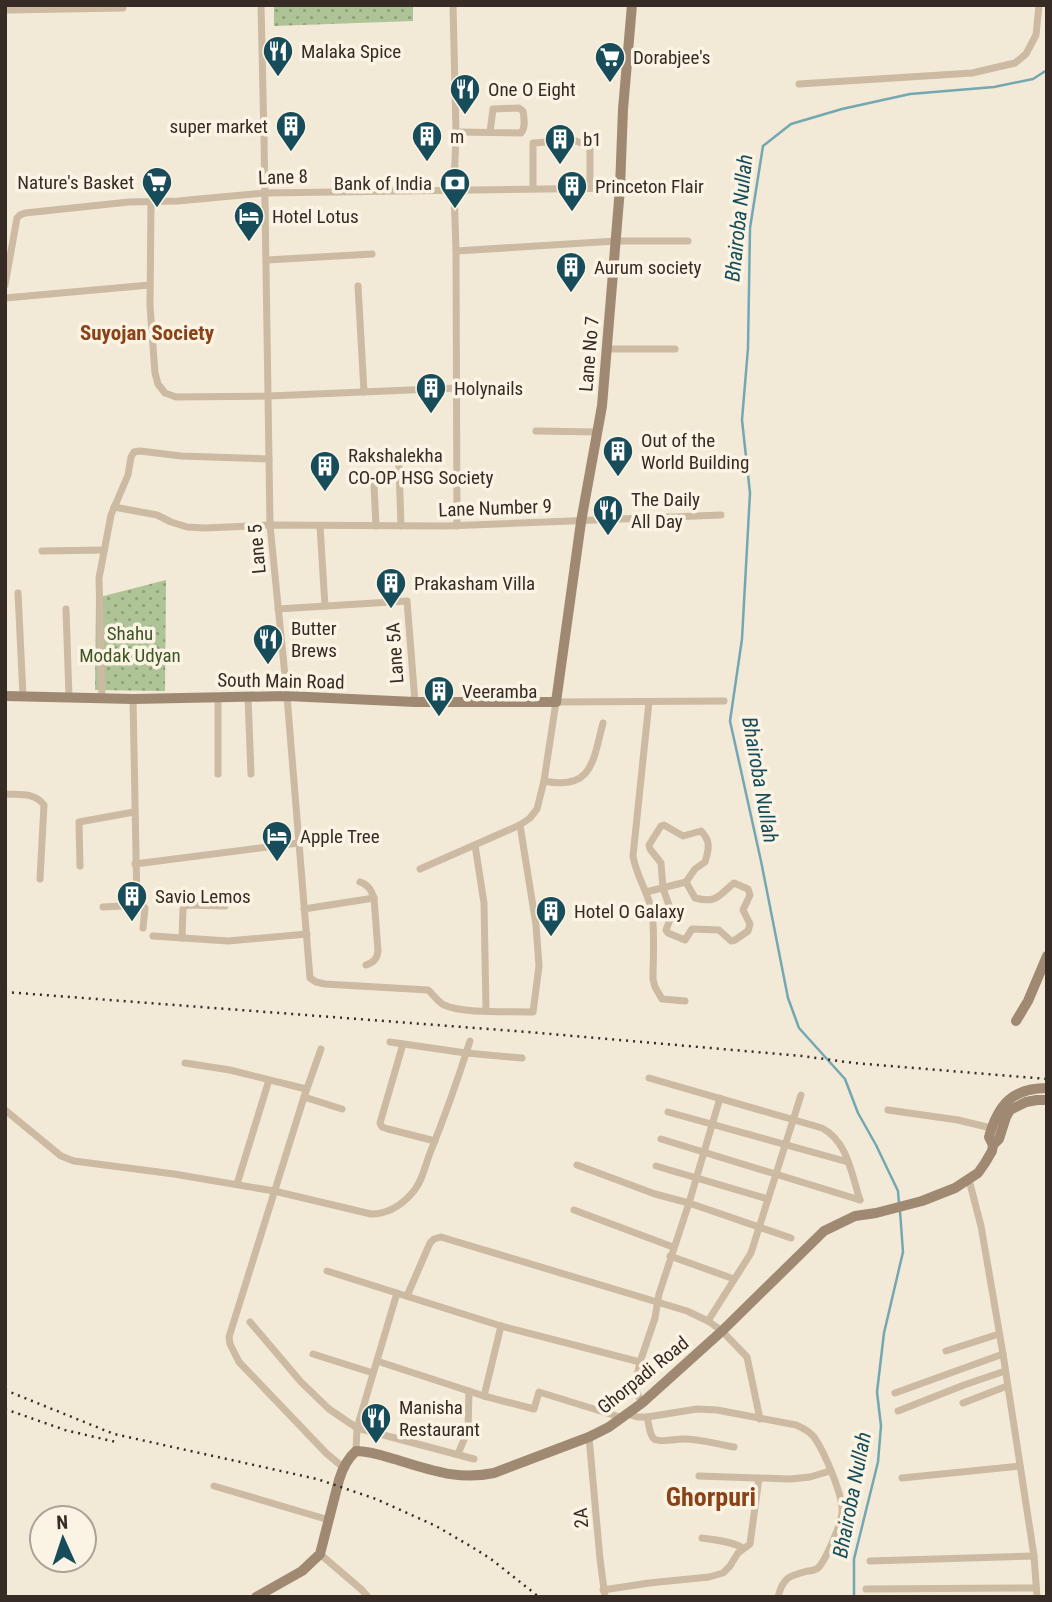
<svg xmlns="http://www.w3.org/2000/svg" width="1052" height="1602" font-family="'Roboto Condensed',sans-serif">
	<defs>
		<pattern id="grass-dots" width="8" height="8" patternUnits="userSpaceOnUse" patternTransform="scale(1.75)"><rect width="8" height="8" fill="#aec396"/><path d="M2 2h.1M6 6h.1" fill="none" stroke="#8e9f7a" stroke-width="1.8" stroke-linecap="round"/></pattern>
	</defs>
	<rect width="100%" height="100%" fill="#f3e9d7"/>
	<g fill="url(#grass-dots)">
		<path d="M274,5H413V21L274,26Z"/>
		<path d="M166,580L165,691L95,690L96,598Z"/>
	</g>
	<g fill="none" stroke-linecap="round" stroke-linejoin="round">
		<g stroke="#73a7b2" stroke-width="2.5">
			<path d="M899,1204L898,1191L876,1145L858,1113L845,1079L799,1028L788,998L761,861L730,721L742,639L750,493L742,420L748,348L750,228L763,146L791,124L842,109L910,94L994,87L1033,79L1047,70"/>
			<path d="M854,1597V1559L878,1462L881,1426L877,1392L884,1333L903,1252L900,1211"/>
		</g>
		<g stroke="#ccbaa2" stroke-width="7">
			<path d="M8,5V10L123,8V5"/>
			<path d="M261,5L264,138L270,525L287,696L310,978L316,982L325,984L428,990C434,995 437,1001 444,1005C464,1014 510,1011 533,1012L539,966L536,925L520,825"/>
			<path d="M453,5L456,132L454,189L456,251L457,526"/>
			<path d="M799,84L972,73L1015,63L1026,54L1036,35L1039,5"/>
			<path d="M456,132L521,133C526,127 524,118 523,111L519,108L493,109L490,132"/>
			<path d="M533,188V143L573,140L590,146V188"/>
			<path d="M151,202L150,306L155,373L158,384L165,393L176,397L269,396L457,388"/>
			<path d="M456,251L616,241H688"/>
			<path d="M267,260L372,254"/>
			<path d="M5,285L17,218L20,215L25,213L129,202L178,201L265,193L620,188"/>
			<path d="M358,286L364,392"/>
			<path d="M5,298L150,285"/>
			<path d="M607,349H675"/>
			<path d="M536,431L597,432"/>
			<path d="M399,466L401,526"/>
			<path d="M374,485L376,526"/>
			<path d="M114,507L157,515L171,522L187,527L205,528L270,525L446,526L721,515"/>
			<path d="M320,526L325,606"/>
			<path d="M42,551L104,550"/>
			<path d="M18,593L23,696"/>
			<path d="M66,609L69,697"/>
			<path d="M278,609L407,601L415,702"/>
			<path d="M218,697V774"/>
			<path d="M248,697L251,774"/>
			<path d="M102,698L99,578L111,515L128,475L131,457L134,452L140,451L181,456L269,459"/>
			<path d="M133,699L137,905"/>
			<path d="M649,702L633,856C636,876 649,893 652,913C655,934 653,957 653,979L655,987L662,999L685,1001"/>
			<path d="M544,781C593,791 593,760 603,723"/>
			<path d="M5,794C19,795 35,792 44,805L40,879"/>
			<path d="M475,845L484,903L486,1010"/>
			<path d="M135,864L299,843"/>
			<path d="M80,866L79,822L134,812"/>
			<path d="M420,869L520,825L530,818L537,809L544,781L556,702L724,701"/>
			<path d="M646,892L686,882L695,869L705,862C709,849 711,841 701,831L683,836L664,825L661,826L649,845L650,849L661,863L663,888L672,914L666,930L668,933L685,940L692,929L719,930L731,941L735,940L748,931L750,924L743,910L750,895L748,889L734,883C719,895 717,904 695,898L686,882"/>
			<path d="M103,907L142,905L145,908L143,928"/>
			<path d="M304,909L374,898C371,890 369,885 360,882"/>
			<path d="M153,936L228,941L307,934"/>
			<path d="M182,938L183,909L186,905L225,906"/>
			<path d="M366,965C374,962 377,959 378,951L374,898"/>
			<path d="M390,1042L466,1053L522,1058"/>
			<path d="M403,1044L380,1123L382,1127L388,1129L435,1141"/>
			<path d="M321,1049L304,1097L229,1337L230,1344L239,1362L326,1453L344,1468"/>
			<path d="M185,1063L230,1070L306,1089"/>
			<path d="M649,1078L822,1128C848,1142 851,1173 860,1200"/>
			<path d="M304,1097L342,1109"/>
			<path d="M5,1110L61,1156L74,1161L174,1174L274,1191L371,1214C389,1214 402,1205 413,1192C422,1182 425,1166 430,1153C445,1116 458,1079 470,1041"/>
			<path d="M888,1110L958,1120L991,1128"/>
			<path d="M668,1112L848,1162"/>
			<path d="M661,1139L860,1200"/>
			<path d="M577,1165L655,1194L689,1203L791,1238"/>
			<path d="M656,1166L768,1199"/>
			<path d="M969,1180L981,1226L1003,1354L1034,1556L1037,1597"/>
			<path d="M237,1184L269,1080"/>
			<path d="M574,1210L673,1247"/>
			<path d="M670,1256L734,1279"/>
			<path d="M327,1271L501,1326L640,1362"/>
			<path d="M407,1296L430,1243L434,1239L441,1237L687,1311L708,1321L722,1331L747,1357L760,1419"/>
			<path d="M708,1321L751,1253L801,1095"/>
			<path d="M250,1322L301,1382L329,1409L357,1428L474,1459"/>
			<path d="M946,1351L999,1334"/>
			<path d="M313,1354L373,1373"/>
			<path d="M377,1361L484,1396L534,1409L539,1392L623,1418"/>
			<path d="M895,1393L1003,1354"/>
			<path d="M484,1396L501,1326"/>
			<path d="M642,1403L636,1391L635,1386L640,1362L655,1318L659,1294L689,1203L720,1098"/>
			<path d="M963,1403L1007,1386"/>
			<path d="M898,1411L964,1385L1005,1371"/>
			<path d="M627,1414L637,1417H647L697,1409L717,1410L796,1425C803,1428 809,1431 814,1437C824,1451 844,1497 842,1513C841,1524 826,1560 818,1568C815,1570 812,1571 808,1571C789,1576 783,1577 778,1597"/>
			<path d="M647,1417C649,1423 649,1435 654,1439C661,1443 675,1439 683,1439C700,1439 717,1444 734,1447"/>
			<path d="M589,1437L600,1559L605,1597"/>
			<path d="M356,1451L357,1428L397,1293"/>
			<path d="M458,1454L468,1430L469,1391"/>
			<path d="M699,1476L790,1479L810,1477L830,1471"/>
			<path d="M902,1478L1020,1466"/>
			<path d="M214,1486L329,1520"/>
			<path d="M702,1538C715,1540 731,1541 743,1548"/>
			<path d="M320,1554L362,1590L368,1597"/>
			<path d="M870,1561L1034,1556"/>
			<path d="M866,1589L1036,1588"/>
			<path d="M603,1590L649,1583L709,1577L723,1573L730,1566L738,1553L750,1544L759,1478"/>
		</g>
		<g stroke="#9f8973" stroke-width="10">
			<path d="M5,696L133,699L287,696L415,702H556L581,522L602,406L620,188L623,109L632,5"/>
			<path d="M1016,1021L1028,1001L1047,956"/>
			<path d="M993,1145L989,1137C998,1105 1012,1088 1047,1088"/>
			<path d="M256,1597L302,1571L320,1554L339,1480C342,1470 347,1459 356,1451C369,1451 381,1455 394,1459C429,1469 457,1481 494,1473L589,1437L609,1427L642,1403L722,1331L824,1231L855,1216L876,1213L922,1201L955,1188L978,1173L985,1163L992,1151L993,1145L999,1139L1006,1117L1010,1110L1026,1102L1037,1100H1047"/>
		</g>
		<g stroke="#362c25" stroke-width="2.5" stroke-dasharray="2 5" stroke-linecap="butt">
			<path d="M5,992L528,1032L802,1056L854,1063L1047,1079"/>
			<path d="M5,1390L114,1434L317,1479L376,1499L436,1526L472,1547L491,1559L539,1597"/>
			<path d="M5,1409L65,1430L116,1442"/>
		</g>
	</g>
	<defs>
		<g id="restaurant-pin" transform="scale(1.575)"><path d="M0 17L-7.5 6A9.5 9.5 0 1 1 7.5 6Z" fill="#174d5a" stroke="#fbf3e3"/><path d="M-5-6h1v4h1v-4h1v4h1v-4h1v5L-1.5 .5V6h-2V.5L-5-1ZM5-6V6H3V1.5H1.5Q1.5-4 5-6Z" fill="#fff"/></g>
		<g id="supermarket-pin" transform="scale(1.575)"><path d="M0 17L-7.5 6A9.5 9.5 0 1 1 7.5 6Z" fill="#174d5a" stroke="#fbf3e3"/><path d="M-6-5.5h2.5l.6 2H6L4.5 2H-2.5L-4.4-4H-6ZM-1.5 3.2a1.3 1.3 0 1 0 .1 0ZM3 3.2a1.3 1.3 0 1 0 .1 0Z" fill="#fff"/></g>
		<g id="building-pin" transform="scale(1.575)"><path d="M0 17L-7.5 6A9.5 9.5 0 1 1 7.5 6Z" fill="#174d5a" stroke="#fbf3e3"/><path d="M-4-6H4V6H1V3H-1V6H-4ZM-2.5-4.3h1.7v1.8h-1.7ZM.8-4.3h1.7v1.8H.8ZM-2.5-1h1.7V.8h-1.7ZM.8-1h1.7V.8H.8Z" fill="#fff"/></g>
		<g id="bank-pin" transform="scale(1.575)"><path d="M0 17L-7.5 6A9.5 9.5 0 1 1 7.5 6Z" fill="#174d5a" stroke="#fbf3e3"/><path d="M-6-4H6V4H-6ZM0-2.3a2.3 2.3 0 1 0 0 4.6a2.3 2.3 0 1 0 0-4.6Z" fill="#fff"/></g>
		<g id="hotel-pin" transform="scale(1.575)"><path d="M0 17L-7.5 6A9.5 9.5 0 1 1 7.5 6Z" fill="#174d5a" stroke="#fbf3e3"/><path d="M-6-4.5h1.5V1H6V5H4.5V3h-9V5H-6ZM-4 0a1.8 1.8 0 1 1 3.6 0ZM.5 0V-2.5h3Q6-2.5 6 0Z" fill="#fff"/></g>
	</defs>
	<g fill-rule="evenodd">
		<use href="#restaurant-pin" x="278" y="51"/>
		<use href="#supermarket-pin" x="610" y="57"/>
		<use href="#restaurant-pin" x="465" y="89"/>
		<use href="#building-pin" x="291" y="126"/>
		<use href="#building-pin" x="427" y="136"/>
		<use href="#building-pin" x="560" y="139"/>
		<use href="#supermarket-pin" x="157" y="182"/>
		<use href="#bank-pin" x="455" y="183"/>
		<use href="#building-pin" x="572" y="186"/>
		<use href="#hotel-pin" x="249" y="216"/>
		<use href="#building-pin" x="571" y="267"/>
		<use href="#building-pin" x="431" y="388"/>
		<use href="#building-pin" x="618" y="451"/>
		<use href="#building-pin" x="325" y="466"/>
		<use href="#restaurant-pin" x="608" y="510"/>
		<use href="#building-pin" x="391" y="583"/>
		<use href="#restaurant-pin" x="268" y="639"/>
		<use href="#building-pin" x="439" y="691"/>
		<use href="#hotel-pin" x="277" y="836"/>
		<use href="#building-pin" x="132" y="896"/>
		<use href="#building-pin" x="551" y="911"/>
		<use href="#restaurant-pin" x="376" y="1418"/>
	</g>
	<g text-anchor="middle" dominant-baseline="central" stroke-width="7" stroke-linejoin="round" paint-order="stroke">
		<g font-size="19" fill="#362c25" stroke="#fbf3e3" text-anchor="start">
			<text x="301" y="51">Malaka Spice</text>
			<text x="633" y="57">Dorabjee's</text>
			<text x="488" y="89">One O Eight</text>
			<text x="268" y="126" text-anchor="end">super market</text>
			<text x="450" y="136">m</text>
			<text x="583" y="139">b1</text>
			<text x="134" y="182" text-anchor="end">Nature's Basket</text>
			<text x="432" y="183" text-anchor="end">Bank of India</text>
			<text x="595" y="186">Princeton Flair</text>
			<text x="272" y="216">Hotel Lotus</text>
			<text x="594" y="267">Aurum society</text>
			<text x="454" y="388">Holynails</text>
			<text x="641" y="440">Out of the<tspan x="641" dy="22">World Building</tspan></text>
			<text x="348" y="455">Rakshalekha<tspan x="348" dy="22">CO-OP HSG Society</tspan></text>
			<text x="631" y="499">The Daily<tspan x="631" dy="22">All Day</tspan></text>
			<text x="414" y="583">Prakasham Villa</text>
			<text x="291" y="628">Butter<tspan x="291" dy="22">Brews</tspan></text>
			<text x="462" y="691">Veeramba</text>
			<text x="300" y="836">Apple Tree</text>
			<text x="155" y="896">Savio Lemos</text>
			<text x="574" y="911">Hotel O Galaxy</text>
			<text x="399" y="1407">Manisha<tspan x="399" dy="22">Restaurant</tspan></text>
		</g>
		<g font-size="19" fill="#362c25" stroke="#fbf3e3">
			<text transform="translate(283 177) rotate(-2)">Lane 8</text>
			<text transform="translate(589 354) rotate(-85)">Lane No 7</text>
			<text transform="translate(495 508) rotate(-2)">Lane Number 9</text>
			<text transform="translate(257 549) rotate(-95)">Lane 5</text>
			<text transform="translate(395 653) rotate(-94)">Lane 5A</text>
			<text transform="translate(281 681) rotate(1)">South Main Road</text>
			<text transform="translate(643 1375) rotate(-39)">Ghorpadi Road</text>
			<text transform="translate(581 1518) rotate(-94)">2A</text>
		</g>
		<g font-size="19" fill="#3e5627" stroke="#fbf3e3">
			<text x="130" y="633">Shahu<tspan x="130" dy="22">Modak Udyan</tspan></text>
		</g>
		<g font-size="21" font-style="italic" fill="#174d5a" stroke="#fbf3e3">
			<text transform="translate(739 218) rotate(-84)">Bhairoba Nullah</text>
			<text transform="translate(760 780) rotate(80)">Bhairoba Nullah</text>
			<text transform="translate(852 1495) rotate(-79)">Bhairoba Nullah</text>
		</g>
		<g font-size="21" font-weight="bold" fill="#8b4217" stroke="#fbf3e3">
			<text x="147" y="333">Suyojan Society</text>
		</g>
		<g font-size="26" font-weight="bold" fill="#8b4217" stroke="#fbf3e3">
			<text x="711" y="1497">Ghorpuri</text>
		</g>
	</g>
	<rect width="1052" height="1602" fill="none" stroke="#362c25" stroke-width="14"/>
	<g transform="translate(63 1539) rotate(357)"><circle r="33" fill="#fbf3e3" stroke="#aca397" stroke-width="2"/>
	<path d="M0-5L12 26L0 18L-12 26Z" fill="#174d5a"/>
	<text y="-10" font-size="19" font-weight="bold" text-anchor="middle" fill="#362c25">N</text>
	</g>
</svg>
